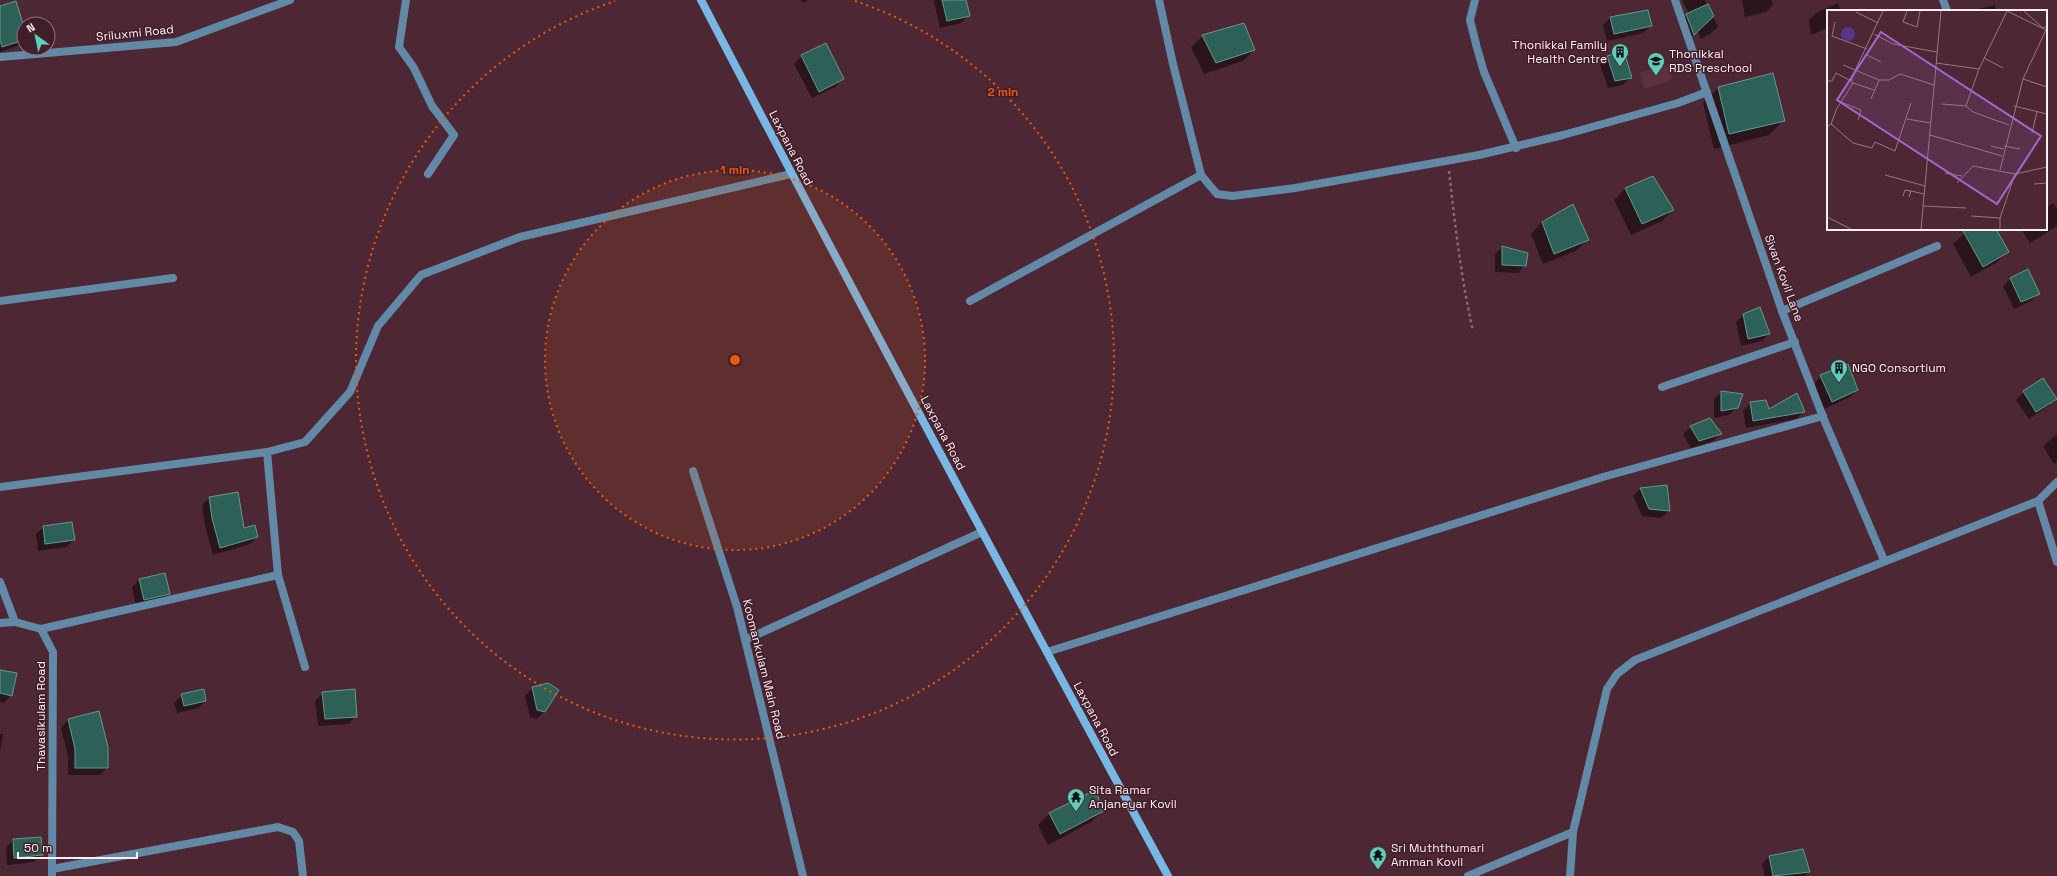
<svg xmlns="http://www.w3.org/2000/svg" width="2057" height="876" font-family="'Space Grotesk',sans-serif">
	<rect width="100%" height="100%" fill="#4d2834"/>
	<path fill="#5c303f" d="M1670,65L1672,80L1644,89L1640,72Z"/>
	<g fill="#0007">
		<path d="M801,0H809L803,3Z"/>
		<path d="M935,0H965L968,16L961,23L940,28L934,2Z"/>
		<path d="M1682,0H1705L1718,27L1710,34L1701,39L1697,31L1686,41L1679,22L1689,14Z"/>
		<path d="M1742,0H1772L1773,5L1766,12L1745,17Z"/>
		<path d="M1838,3L1841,11H1828V28L1811,35L1809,20L1816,13Z"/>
		<path d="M1995,5L1996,11H1970Z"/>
		<path d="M0,7L24,31V40L19,45L0,52Z"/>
		<path d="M1610,18L1651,26L1643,33L1607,41L1603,25Z"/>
		<path d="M1203,36L1254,50L1243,61L1204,74L1191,47Z"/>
		<path d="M802,56L843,79L835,87L812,98L794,64Z"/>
		<path d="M1608,57L1630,78L1623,85L1608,88L1600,65Z"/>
		<path d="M1773,74L1784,120L1769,135L1714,149L1703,103L1718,88Z"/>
		<path d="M1625,189L1673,210L1662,221L1631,235L1614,200Z"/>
		<path d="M2053,203L2057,209V226L2030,243L2021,229H2046V207Z"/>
		<path d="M1542,222L1587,240L1576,251L1543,264L1531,234Z"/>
		<path d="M1970,229H1995L2008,252L1996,263L1971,277L1953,244Z"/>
		<path d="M1502,247L1525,265L1518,273L1495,272V254Z"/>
		<path d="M2028,271L2038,293L2031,301L2014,309L2003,286L2010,279Z"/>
		<path d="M1744,315L1769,334L1762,341L1741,346L1736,322Z"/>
		<path d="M1821,376L1857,390L1850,397L1824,409L1814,384Z"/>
		<path d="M2043,379L2056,399L2048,406L2029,419L2016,400L2024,392Z"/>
		<path d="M1721,392L1737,407L1729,415L1714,418V399Z"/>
		<path d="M1750,403L1769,410L1803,412L1796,419L1746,428L1743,411Z"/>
		<path d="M1691,427L1721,434L1713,441L1691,448L1683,434Z"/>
		<path d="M2057,434V462L2054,464L2043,446Z"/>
		<path d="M1666,486L1669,511L1661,518L1642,516L1633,496L1640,489Z"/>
		<path d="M210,497L244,529L257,537L250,544L213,555L205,526L202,505Z"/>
		<path d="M44,527L74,540L66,547L38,551L36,534Z"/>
		<path d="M164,574L169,593L162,601L136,607L132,587L139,580Z"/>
		<path d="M0,671L11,695L4,703L0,702Z"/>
		<path d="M548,684L545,711L537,719L530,717L525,696L532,688Z"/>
		<path d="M323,693L356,716L349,724L318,726L315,701Z"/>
		<path d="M182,695L205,701L198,708L177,713L174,703Z"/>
		<path d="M68,720L107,768L100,775H68V756L61,728Z"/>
		<path d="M0,734H3L0,751Z"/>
		<path d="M1095,792L1103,811L1091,822L1048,845L1038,825L1049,814Z"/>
		<path d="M13,840L42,855L34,862L7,865L6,848Z"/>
		<path d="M1769,857L1809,872L1805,876H1765L1762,864Z"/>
	</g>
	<g fill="#2d6057" stroke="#65998e">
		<path d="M942,0H966L970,16L947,21Z"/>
		<path d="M16,1L24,27V40L2,47L0,40V6Z"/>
		<path d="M1708,4L1714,16L1694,35L1686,14Z"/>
		<path d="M1648,10L1652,26L1614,34L1610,17Z"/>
		<path d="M1244,23L1255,50L1216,63L1202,35Z"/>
		<path d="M826,43L844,79L819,92L801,55Z"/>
		<path d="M1624,51L1632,78L1615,81L1607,56Z"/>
		<path d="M1773,73L1785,121L1729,134L1718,87Z"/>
		<path d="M1653,176L1674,210L1642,224L1625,188Z"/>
		<path d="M1573,204L1589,240L1554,254L1542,222Z"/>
		<path d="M1962,229H1996L2009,252L1983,267Z"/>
		<path d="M1502,246L1528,253L1526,266L1502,265Z"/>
		<path d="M2028,269L2040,294L2021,302L2010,278Z"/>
		<path d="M1760,307L1770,334L1748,339L1743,314Z"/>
		<path d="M1848,364L1858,390L1832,402L1820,375Z"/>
		<path d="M2043,378L2057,399L2036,412L2023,391Z"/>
		<path d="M1721,391L1743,394L1738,408L1721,411Z"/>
		<path d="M1797,393L1805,412L1753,421L1750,402L1766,400L1769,409Z"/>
		<path d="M1710,418L1722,434L1699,441L1690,426Z"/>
		<path d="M1667,485L1670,511L1649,509L1640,488Z"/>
		<path d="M238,492L244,528L255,525L258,537L220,548L212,518L209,497Z"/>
		<path d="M72,522L75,540L45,544L43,526Z"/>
		<path d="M165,573L170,594L144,600L139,579Z"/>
		<path d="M0,670L17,673L12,696L0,693Z"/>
		<path d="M548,683L559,690L545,712L537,710L532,687Z"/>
		<path d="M204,689L206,701L184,706L181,694Z"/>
		<path d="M355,689L357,717L325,719L322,692Z"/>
		<path d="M99,711L108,747V768H75V749L68,719Z"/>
		<path d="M1095,790L1104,811L1060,834L1049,813Z"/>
		<path d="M41,837L43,855L14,858L13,839Z"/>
		<path d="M1803,849L1810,872L1773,876L1769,856Z"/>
	</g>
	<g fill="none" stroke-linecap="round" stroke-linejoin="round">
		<path stroke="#866871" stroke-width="2.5" stroke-dasharray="3 3" stroke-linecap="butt" d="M1449,171C1455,225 1461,278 1473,331"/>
		<g stroke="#6289a5" stroke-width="8">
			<path d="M406,0L399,47L414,68L432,106L454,135L428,174"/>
			<path d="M1475,0L1470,20L1477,48L1484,72L1516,148"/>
		</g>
		<g stroke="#6289a5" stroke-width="8">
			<path d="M1159,0L1173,64L1201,175L1217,194L1232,196L1295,188L1479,155L1563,135L1678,103L1707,92"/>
			<path d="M1675,0L1782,311L1825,422L1884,560"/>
			<path d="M1943,0L1947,11"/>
			<path d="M0,57L176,42L290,0"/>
			<path d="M0,301L173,278"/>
			<path d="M970,301L1201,175"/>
			<path d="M1782,311L1937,246"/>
			<path d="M1662,387L1795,342"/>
			<path d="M693,471L737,607L803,876"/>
			<path d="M0,487L267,452"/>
			<path d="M2038,501L2057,562"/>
			<path d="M0,582L15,622L41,629L53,652L52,876"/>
			<path d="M0,623L15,622"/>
			<path d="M41,629L278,575"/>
			<path d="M745,640L982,532"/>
			<path d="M1047,652L1603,477L1823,416"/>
			<path d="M305,667L278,575L267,452L305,442L350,392L378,326L421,275L520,237L791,174"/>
			<path d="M52,869L278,827L293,832L299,841L303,876"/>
			<path d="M1468,876L1573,832"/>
			<path d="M1570,876L1573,832L1607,689L1617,674L1635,660L2038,501L2057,482"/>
		</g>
		<path stroke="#78b7e4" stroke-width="8" d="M701,0C854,294 1010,585 1168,876"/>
	</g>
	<circle cx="735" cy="360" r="190" fill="#e8590c" fill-opacity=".12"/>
	<g fill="none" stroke="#e8590c" stroke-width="2" stroke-dasharray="2 4">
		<circle cx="735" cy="360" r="190"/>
		<path d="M855 1A379 379 0 1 1 615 1"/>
	</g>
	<defs>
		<g id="building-pin" transform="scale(0.9)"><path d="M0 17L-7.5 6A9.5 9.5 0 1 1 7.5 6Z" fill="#5cceba" stroke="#421e2a"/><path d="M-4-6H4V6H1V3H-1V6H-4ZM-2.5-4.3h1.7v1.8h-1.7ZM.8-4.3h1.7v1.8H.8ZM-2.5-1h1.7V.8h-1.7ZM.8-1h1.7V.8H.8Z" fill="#111"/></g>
		<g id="school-pin" transform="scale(0.9)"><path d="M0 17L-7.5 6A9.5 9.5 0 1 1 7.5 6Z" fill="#5cceba" stroke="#421e2a"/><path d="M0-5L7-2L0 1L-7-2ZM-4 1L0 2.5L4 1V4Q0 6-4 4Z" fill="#111"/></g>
		<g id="temple-pin" transform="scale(0.9)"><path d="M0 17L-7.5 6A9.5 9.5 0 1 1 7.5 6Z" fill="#5cceba" stroke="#421e2a"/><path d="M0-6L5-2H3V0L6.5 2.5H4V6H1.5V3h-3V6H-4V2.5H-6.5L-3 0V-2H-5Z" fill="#111"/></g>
	</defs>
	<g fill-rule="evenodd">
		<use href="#building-pin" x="1620" y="52"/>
		<use href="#school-pin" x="1656" y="61"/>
		<use href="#building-pin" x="1839" y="368"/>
		<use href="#temple-pin" x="1076" y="797"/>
		<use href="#temple-pin" x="1378" y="855"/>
	</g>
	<g text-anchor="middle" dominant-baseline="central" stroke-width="3" stroke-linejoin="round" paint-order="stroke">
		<g font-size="12" fill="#ffeff3" stroke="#421e2a">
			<text transform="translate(135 33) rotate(-6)">Sriluxmi Road</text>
			<text transform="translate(791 148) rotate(63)">Laxpana Road</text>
			<text transform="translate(1784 278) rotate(70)">Sivan Kovil Lane</text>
			<text transform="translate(943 433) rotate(62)">Laxpana Road</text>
			<text transform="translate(764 669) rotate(76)">Koomankulam Main Road</text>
			<text transform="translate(41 716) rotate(-90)">Thavasikulam Road</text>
			<text transform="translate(1096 719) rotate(62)">Laxpana Road</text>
		</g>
		<g font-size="12" fill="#ffeff3" stroke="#421e2a" text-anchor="start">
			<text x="1607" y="45" text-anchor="end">Thonikkal Family<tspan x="1607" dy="14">Health Centre</tspan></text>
			<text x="1669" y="54">Thonikkal<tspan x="1669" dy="14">RDS Preschool</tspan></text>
			<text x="1852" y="368">NGO Consortium</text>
			<text x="1089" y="790">Sita Ramar<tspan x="1089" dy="14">Anjaneyar Kovil</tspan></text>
			<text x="1391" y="848">Sri Muththumari<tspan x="1391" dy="14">Amman Kovil</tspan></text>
		</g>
	</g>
	<g transform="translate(1827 10)">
		<rect width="220" height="220" fill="#4d2834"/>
		<path d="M14 24a7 7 0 1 1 14 0a7 7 0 1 1-14 0Z" fill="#59358a"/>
		<path fill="none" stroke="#947880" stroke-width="1" d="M80,1L76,12L90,17L93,1M180,1L152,59L139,96L146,102L182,115M197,1L216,18L220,16M29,2L51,13M8,12L5,26L40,39M47,24L66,34L110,42M38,44L54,52M157,48L176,58M109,53L152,59M16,55L52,70M196,69L220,77M0,71H5L9,63L24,71M26,73L47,80M44,89L52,70H62L73,64L107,75M14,92L34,100L31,110M115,94L139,96M187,96L220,104M80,109L104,113M4,114L10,98L25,75V67L56,1M0,117L4,114L26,133L45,138L48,132L68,141L84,93M205,123L210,102M103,125L175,146M164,136L177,139M177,136L193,139M173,160L196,69L219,20L180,1M118,163L135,166M58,165L98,176M130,173L146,156L188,164L220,157M207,174L220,173M76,186L78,180L84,181M82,187L84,181L97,184M96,196L139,198M144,206L173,208M0,207L24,219M94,219L114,1M173,219V208L188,164"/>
		<path fill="#a366cf" fill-opacity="0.15" stroke="#a366cf" stroke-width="2" d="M54,22L214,126L170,194L10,90Z"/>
		<rect width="220" height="220" fill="none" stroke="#ffeff3" stroke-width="2"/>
	</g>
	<circle cx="735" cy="360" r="6" fill="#e8590c" stroke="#421e2a" stroke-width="2"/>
	<g font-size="12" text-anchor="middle" font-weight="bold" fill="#e8590c" stroke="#421e2a" stroke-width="3" stroke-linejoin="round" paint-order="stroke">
		<text x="1003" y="96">2 min</text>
		<text x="735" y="174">1 min</text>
	</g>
	<g transform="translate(36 36) rotate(327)"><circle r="19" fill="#421e2a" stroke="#8e727a"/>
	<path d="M0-3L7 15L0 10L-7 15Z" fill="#5cceba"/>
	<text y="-6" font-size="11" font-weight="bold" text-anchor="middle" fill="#ffeff3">N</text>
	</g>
	<path d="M18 852v6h119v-6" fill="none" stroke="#ffeff3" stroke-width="2"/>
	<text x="24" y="852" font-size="12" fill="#ffeff3" stroke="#421e2a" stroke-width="3" paint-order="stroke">50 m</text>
</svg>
